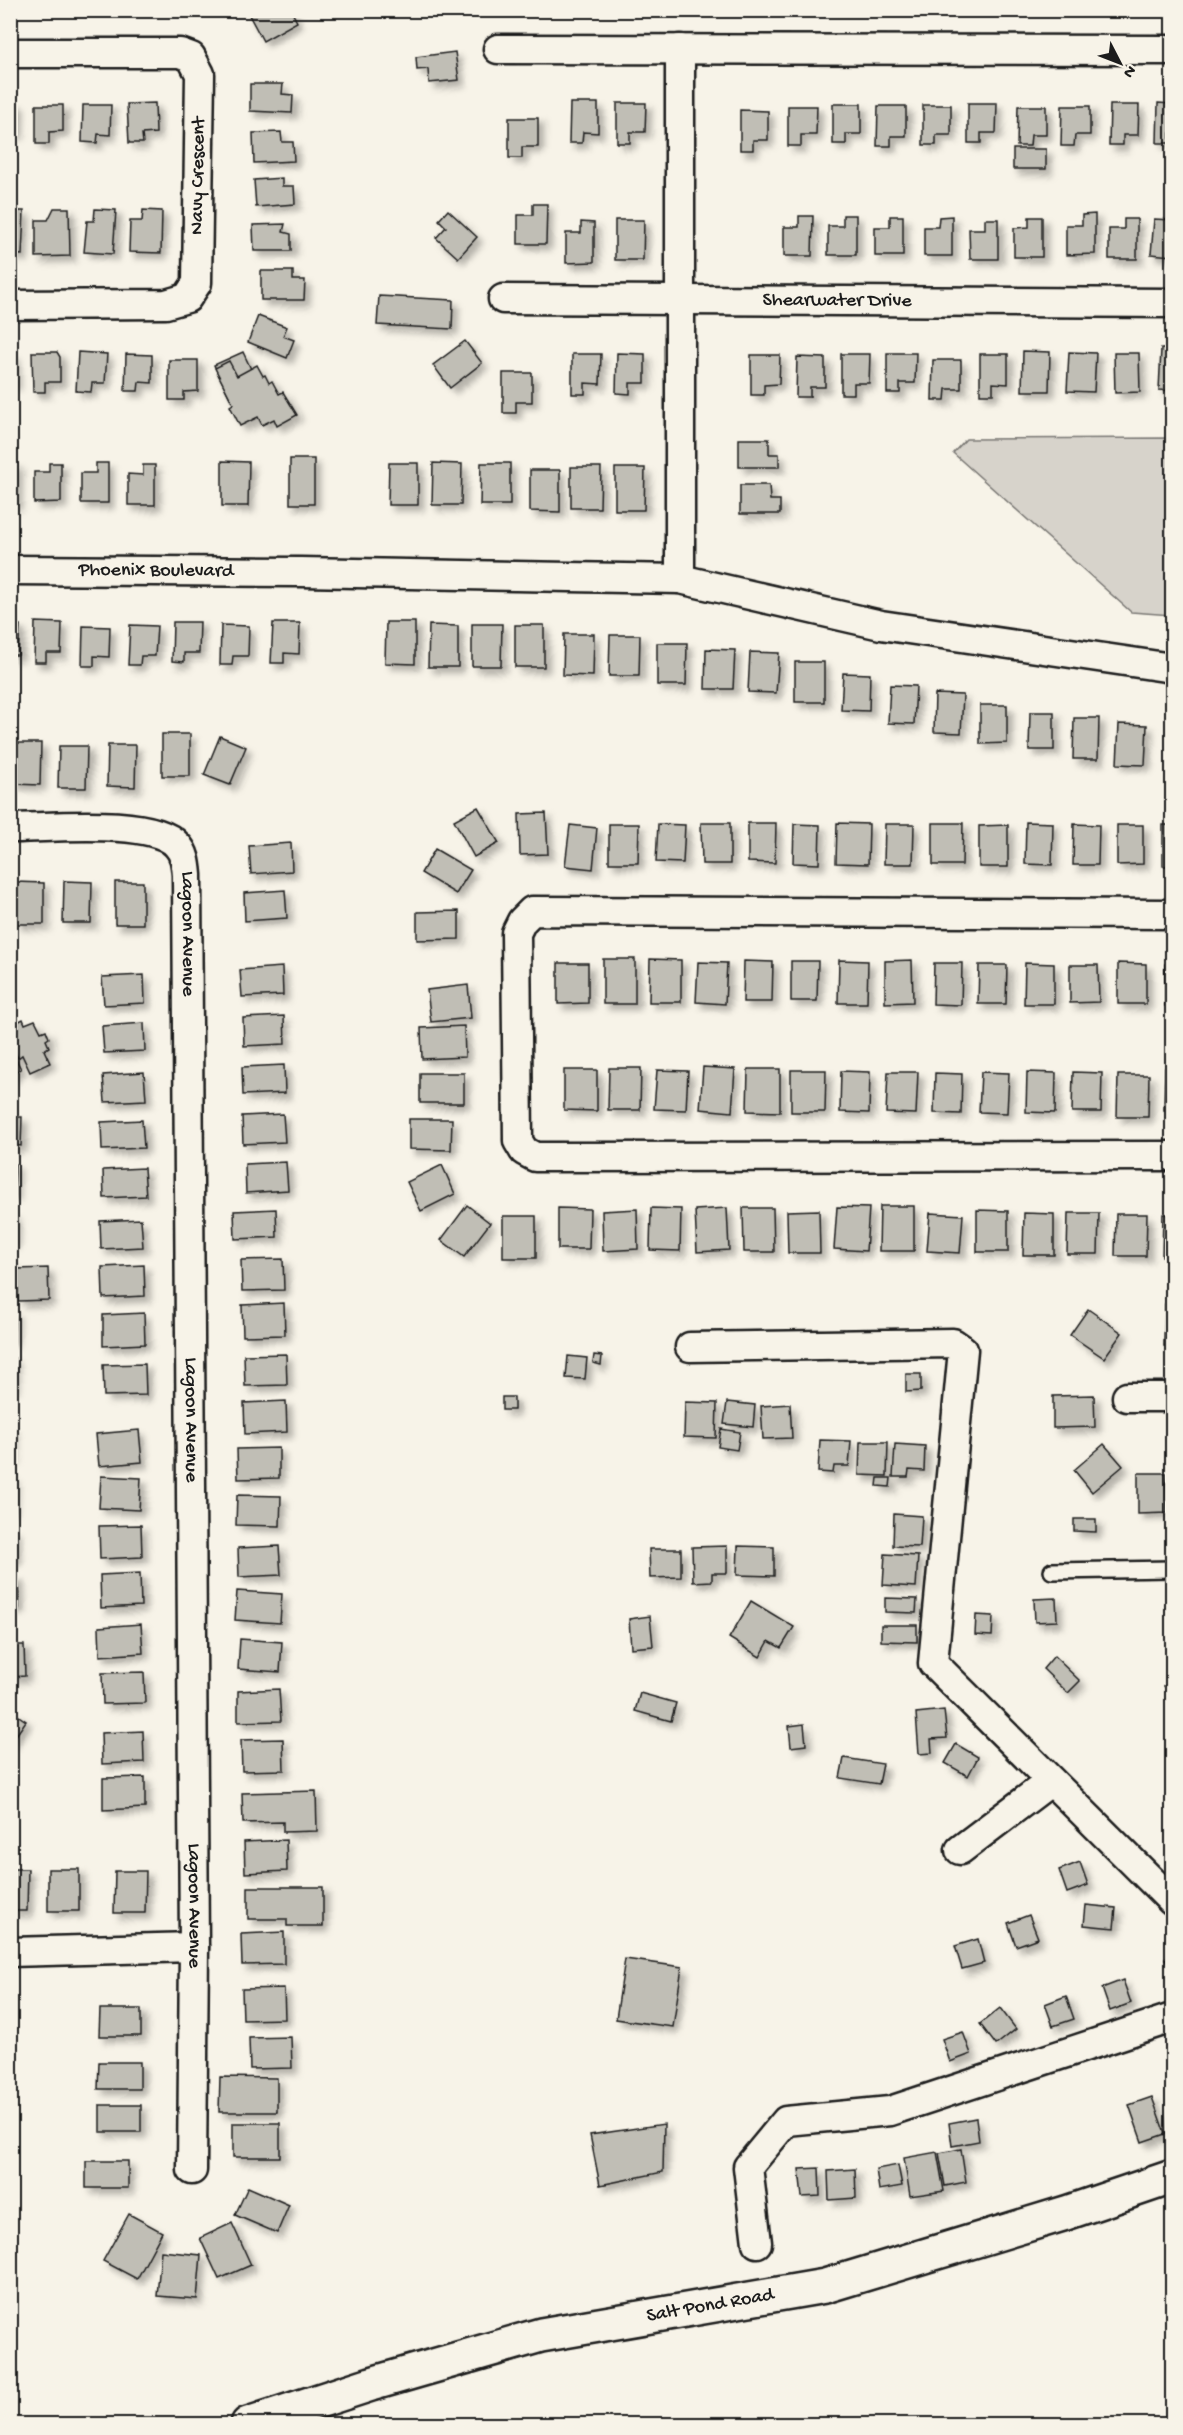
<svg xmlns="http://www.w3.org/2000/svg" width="1183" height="2435" font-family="'Gochi Hand',sans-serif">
	<defs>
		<filter id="shadow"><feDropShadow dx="5.5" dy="5.5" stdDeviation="3" flood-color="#0004"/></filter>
	</defs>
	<rect width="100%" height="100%" fill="#f7f3e8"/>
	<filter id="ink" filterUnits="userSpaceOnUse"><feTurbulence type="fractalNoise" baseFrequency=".0167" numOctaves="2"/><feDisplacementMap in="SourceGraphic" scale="12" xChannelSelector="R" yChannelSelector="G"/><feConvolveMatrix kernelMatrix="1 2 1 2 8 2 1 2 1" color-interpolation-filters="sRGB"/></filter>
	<g filter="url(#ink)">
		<path fill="#d7d3cb" stroke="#7a7874" stroke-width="1.5" d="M1172,438V615L1131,612L953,453L966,439Z"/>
		<g fill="#c0beb5" stroke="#1c1c1c" stroke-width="1.5" filter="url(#shadow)">
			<path d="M258,10H291L297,22L263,41L249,15Z"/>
			<path d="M455,52L459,80L429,83L428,69L417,70L416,57Z"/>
			<path d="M250,84H283L282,94L293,95L292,113L250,111Z"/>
			<path d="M10,103H18L17,133H10Z"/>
			<path d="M155,103L156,133L142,134L143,143H129L127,104Z"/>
			<path d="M570,103H598V133L583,132L582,143H569Z"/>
			<path d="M617,103H646L645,132H630V143H617Z"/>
			<path d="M968,103H997L996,133H981V143H968Z"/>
			<path d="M1158,103L1172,104V133H1170V143H1157Z"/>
			<path d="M833,104H861V134H846V144H833Z"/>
			<path d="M36,105H63V131L49,132V144H36Z"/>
			<path d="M83,105H111L110,135L98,134L97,143L82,142Z"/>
			<path d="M923,105H951V135H936V145H923Z"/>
			<path d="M1110,105H1139L1138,135H1123V145H1109Z"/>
			<path d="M788,106H817L816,135H801V146H788Z"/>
			<path d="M878,106H906V136H891V146H877Z"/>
			<path d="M1018,106H1046V135H1031L1030,146H1017Z"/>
			<path d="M1062,106H1090V135H1075L1074,146H1061Z"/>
			<path d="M740,110L768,111V140H753V150H740Z"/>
			<path d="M509,118H538V147H522V158H509Z"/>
			<path d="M281,132L282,142H293L294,161L254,163L253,133Z"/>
			<rect x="1013" y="149" width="33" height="20"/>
			<path d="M282,178V186H294L295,204L256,207L254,180Z"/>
			<path d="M533,204H547L546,244H518V215H533Z"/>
			<path d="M54,208H69L70,256L36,257V220H48Z"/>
			<path d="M95,209L116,210L113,254L84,252L87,221H94Z"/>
			<path d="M143,210L162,211L161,253L129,252L130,221H142Z"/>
			<path d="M448,210L477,237L458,258L436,238L446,227L439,220Z"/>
			<path d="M10,211H24L22,255L10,254Z"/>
			<path d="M1095,214V254L1066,255V225H1082V215Z"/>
			<path d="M843,215H856V255H828V226H843Z"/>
			<path d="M799,216H813L812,256H784V227H799Z"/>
			<path d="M890,216H903V256H875V227H890Z"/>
			<path d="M952,216V256H924V227H938L939,217Z"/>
			<path d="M1029,217H1042V257H1014V228L1029,227Z"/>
			<path d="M985,219H998V259H970L969,229H985Z"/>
			<path d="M1124,219H1137V259H1109V229H1124Z"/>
			<path d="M1154,219L1172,220V256L1151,254Z"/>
			<path d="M615,220H644L643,260H615Z"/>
			<path d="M581,222L594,223V262L566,263V233H581Z"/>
			<path d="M285,224L283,232L291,234V251H254L253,225Z"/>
			<path d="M261,271H293V280H305L304,300H261Z"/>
			<path d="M379,296L453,300L452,329L377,325Z"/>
			<path d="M258,316L287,327L283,336L294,340L287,358L248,342Z"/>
			<path d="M465,341L482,363L450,388L433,365Z"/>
			<path d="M1161,349H1172V391L1159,390Z"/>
			<path d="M1023,351L1050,352L1049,391H1022Z"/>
			<path d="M32,352H57L60,357V382H45V392H33Z"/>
			<path d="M78,352L107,354L105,383H92L91,392L76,391Z"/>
			<path d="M243,352L257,382L242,384L245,391L230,398L214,365Z"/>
			<path d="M1069,352L1096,353L1094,392L1067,391Z"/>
			<path d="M617,353L645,354V383H630V394L616,393Z"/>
			<path d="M887,353H916L915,383H900V393H887Z"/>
			<path d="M1114,353H1139L1140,392L1115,393Z"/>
			<path d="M10,354H14L15,384H10Z"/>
			<path d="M126,354L152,355V383L139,382L138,391H125Z"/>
			<path d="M572,354H601L600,384L585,383V394H572Z"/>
			<path d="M841,354H870L869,383H854V394H841Z"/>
			<path d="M980,354H1008V384L993,383V394H980Z"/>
			<path d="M751,355H780L779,384L764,385V395H751Z"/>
			<path d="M797,357L825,358V387H810V397H796Z"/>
			<path d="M169,360H198V391L184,392V400H169Z"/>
			<path d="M933,360H961V389H946L945,400H932Z"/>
			<path d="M229,361L237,376L257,365L263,376L265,375L269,383L272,381L279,394L283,392L297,415L277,426L274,419L262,425L258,417L240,426L230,406L233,404L215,368Z"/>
			<path d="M503,373H532V402H516V413H503Z"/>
			<path d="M739,439H769V454H779V467H739Z"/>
			<rect x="290" y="459" width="24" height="45"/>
			<path d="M222,461L249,462L248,506H222Z"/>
			<path d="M49,463H61V502L34,503V472H49Z"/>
			<path d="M96,463H108V503H81V473H96Z"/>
			<path d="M389,463H418V505H388Z"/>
			<path d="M433,463L462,464L461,505H432Z"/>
			<path d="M481,463H510V505H480Z"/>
			<path d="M10,464H17L16,504H10Z"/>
			<path d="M143,465H155V505H128V474L143,475Z"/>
			<path d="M571,467H601L600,508H571Z"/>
			<path d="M615,468H645L644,510H615Z"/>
			<path d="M530,470H560V512L530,511Z"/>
			<path d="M740,485H769L770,500H780V514H740Z"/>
			<path d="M35,622L62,623L61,653H46V662H34Z"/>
			<path d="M173,622H200L199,653H184V662L172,661Z"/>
			<path d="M386,622H415V664L385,663Z"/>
			<path d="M273,623H300L299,654L284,653V663H271Z"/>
			<path d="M472,624H502L501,666H472Z"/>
			<path d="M10,625H20L18,655H10Z"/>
			<path d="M130,625L157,626L155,656H141L140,665H128Z"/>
			<path d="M221,625L249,626L248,656H233L232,665H220Z"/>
			<path d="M429,625L458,626V667H428Z"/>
			<rect x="515" y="625" width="29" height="42"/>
			<path d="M83,626L110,627L109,657L94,656V666H82Z"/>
			<path d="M564,634H594L593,676L563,675Z"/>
			<path d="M610,635H640L639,676H609Z"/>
			<path d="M657,643H687L686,685H657Z"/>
			<path d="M706,649L735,650L733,689H705Z"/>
			<path d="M750,652L779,653L776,693L748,692Z"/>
			<rect x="795" y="662" width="29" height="40"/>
			<path d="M843,673L870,674L869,711L841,710Z"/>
			<path d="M890,685L916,686L914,724L888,723Z"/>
			<path d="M935,694L963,695L961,733L934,732Z"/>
			<path d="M980,705H1007V743L980,744Z"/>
			<path d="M1030,712H1054V750H1029Z"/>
			<path d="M1074,718H1099L1098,759H1073Z"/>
			<path d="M1119,724L1147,725L1145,765L1117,764Z"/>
			<rect x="162" y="734" width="28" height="42"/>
			<path d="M220,736L246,747L230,785L204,775Z"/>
			<path d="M13,743H41L40,785L13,784Z"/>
			<path d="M108,745H136L135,787L107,786Z"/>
			<path d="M59,746H87L86,788H58Z"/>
			<path d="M478,807L499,843L474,857L454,820Z"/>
			<path d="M546,813L548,854L520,855L519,814Z"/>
			<path d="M1026,822L1053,823L1052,865L1025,864Z"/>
			<path d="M701,823H730V864H702Z"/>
			<path d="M748,823H776L775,863L748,862Z"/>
			<path d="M837,823L869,824L868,864L836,863Z"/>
			<path d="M933,823H963L962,865H933Z"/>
			<path d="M609,824H639L638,863H609Z"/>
			<path d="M658,824L685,825L683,863L656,862Z"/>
			<path d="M794,824L820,825L819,864L793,863Z"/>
			<path d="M885,824H914L913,864H884Z"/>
			<path d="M1074,824L1099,825L1098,865H1073Z"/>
			<path d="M570,825L597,828L593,869L565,866Z"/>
			<path d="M1008,825V867H979V826Z"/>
			<path d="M1117,825H1143V864L1117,865Z"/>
			<rect x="1163" y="825" width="9" height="41"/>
			<path d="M291,843L292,871L251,874L249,846Z"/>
			<path d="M435,849L471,870L456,894L421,873Z"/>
			<path d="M64,881L92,882L91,923H63Z"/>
			<path d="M16,882L44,883V924H16Z"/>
			<rect x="115" y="882" width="28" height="42"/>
			<path d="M285,890L287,918L245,921L244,893Z"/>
			<path d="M459,911V939L417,940V912Z"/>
			<rect x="603" y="959" width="32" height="45"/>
			<path d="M650,959L681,960V1002H649Z"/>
			<path d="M839,960L868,961L867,1003H838Z"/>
			<path d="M912,960L913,1002L885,1003V961Z"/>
			<path d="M744,961L773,962L772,1002H743Z"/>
			<path d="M791,961H818L817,1001H791Z"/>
			<path d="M698,962L727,963L725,1004L696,1002Z"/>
			<path d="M558,963H588V1003L558,1004Z"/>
			<path d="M934,963H962L961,1005L933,1004Z"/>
			<path d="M1025,963L1054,964V1004H1024Z"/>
			<path d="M1118,963L1146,964V1004H1118Z"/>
			<path d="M1165,964H1172V1005L1165,1006Z"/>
			<path d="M979,965H1007L1006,1004H978Z"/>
			<path d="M1070,965H1098L1099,1002L1070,1003Z"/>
			<path d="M282,967L283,995L242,997L240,970Z"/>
			<path d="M144,975L145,1003L104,1005L102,977Z"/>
			<path d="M468,985L471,1018L431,1022L427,990Z"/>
			<path d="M284,1016L285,1044L244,1046L243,1018Z"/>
			<path d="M23,1019L25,1024L35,1020L41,1032L46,1030L49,1038L46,1040L49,1047L44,1050L50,1063L30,1072L22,1055L18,1058L14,1050L12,1051L21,1069L14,1072L15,1075L10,1077V1026Z"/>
			<path d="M144,1023L145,1051L104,1053L102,1026Z"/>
			<path d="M464,1026L465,1057L422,1059L421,1028Z"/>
			<path d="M284,1065L285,1093L243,1095L242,1067Z"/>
			<path d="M703,1067L735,1069L732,1112L700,1109Z"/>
			<path d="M609,1068H641L640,1110H608Z"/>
			<path d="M1165,1068H1172V1110H1164Z"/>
			<path d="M748,1069H780V1112L747,1111Z"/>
			<path d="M564,1070H597V1111L564,1110Z"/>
			<path d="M657,1070L688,1071L686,1110L654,1109Z"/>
			<path d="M791,1070H826L825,1112H791Z"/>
			<path d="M841,1071L870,1072L869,1113L840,1112Z"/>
			<path d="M144,1072L146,1100L105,1102L103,1075Z"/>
			<path d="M888,1072H918L916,1114L886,1113Z"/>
			<path d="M981,1072L1009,1073L1007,1113L979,1112Z"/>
			<path d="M1027,1072L1056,1073L1055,1113L1026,1112Z"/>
			<path d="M1073,1072L1102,1073L1101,1112H1072Z"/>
			<rect x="420" y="1073" width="44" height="30"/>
			<path d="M935,1073L962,1074L961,1114L934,1113Z"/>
			<path d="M1118,1075H1149L1148,1117H1117Z"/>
			<path d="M283,1114L285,1142L243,1144L242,1116Z"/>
			<path d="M10,1117H22L21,1146L14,1145V1148H10Z"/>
			<path d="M409,1119H452L451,1150L409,1149Z"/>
			<path d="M142,1120L144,1148L102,1150L101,1122Z"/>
			<path d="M286,1162L288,1190L246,1193L245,1164Z"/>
			<path d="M10,1164H15L14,1195H10Z"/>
			<path d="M442,1165L455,1194L421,1211L407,1182Z"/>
			<path d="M144,1168L146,1196L104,1198L103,1170Z"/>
			<path d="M467,1205L490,1223L464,1257L441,1240Z"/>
			<path d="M880,1206H914V1251H879Z"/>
			<path d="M837,1207L869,1208L866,1251L834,1249Z"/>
			<path d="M558,1208L590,1209L589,1249H558Z"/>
			<path d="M651,1208L681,1209L680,1251L650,1250Z"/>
			<path d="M727,1208L729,1250L697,1252L695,1210Z"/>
			<path d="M743,1208H773L774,1252H744Z"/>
			<path d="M276,1209L277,1237L235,1239L234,1211Z"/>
			<path d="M637,1209L638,1249L603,1251L602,1211Z"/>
			<path d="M819,1210L820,1253H788L787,1211Z"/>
			<path d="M977,1210L1008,1211V1252H977Z"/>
			<path d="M930,1213L963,1215L960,1253L927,1251Z"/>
			<path d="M1024,1213L1054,1214V1255H1023Z"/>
			<path d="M1068,1213H1099L1098,1254H1067Z"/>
			<path d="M1116,1214H1147L1146,1256H1115Z"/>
			<path d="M1163,1214H1172V1256H1162Z"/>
			<path d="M10,1215H15L14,1243H10Z"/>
			<rect x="503" y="1216" width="33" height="42"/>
			<path d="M141,1219L143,1247L101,1249L100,1221Z"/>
			<path d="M283,1259L284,1290L242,1291L241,1260Z"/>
			<rect x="10" y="1263" width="4" height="30"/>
			<path d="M144,1265L145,1296L103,1298L102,1267Z"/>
			<path d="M48,1268L49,1300L18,1301L17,1269Z"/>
			<path d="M284,1303L285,1335L243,1336L242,1305Z"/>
			<path d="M1165,1304H1172V1346H1164Z"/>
			<path d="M1088,1309L1122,1333L1104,1358L1070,1335Z"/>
			<path d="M10,1311H14L13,1340H10Z"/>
			<path d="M144,1313L145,1344L103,1346V1315Z"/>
			<path d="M286,1354L287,1385L245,1386L244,1355Z"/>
			<path d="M594,1355L602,1356L601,1365L593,1363Z"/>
			<path d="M568,1356L587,1358L585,1379L566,1378Z"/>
			<rect x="10" y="1358" width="4" height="28"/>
			<path d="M145,1364L146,1395L104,1396L103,1365Z"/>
			<path d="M906,1374H921V1391L906,1392Z"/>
			<path d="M1094,1395L1095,1427L1053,1428V1396Z"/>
			<rect x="502" y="1397" width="12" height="13"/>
			<path d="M286,1401L287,1432L245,1434L244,1403Z"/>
			<path d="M685,1402L717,1403L716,1438L684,1437Z"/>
			<path d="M727,1402L755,1405L753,1427L724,1424Z"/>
			<path d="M790,1404L792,1438L763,1439L761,1406Z"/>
			<rect x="10" y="1428" width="3" height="30"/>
			<path d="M721,1429L740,1432L737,1450L718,1447Z"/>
			<path d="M139,1430L142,1462L99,1466L96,1434Z"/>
			<path d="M820,1440L851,1441L849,1466H834L833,1473L818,1472Z"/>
			<path d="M860,1442H888L887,1476L859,1475Z"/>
			<path d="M895,1444L925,1446L924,1471L909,1470L908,1477H893Z"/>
			<path d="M1104,1444L1123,1466L1092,1492L1074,1470Z"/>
			<path d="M279,1448V1478L238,1479L237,1449Z"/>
			<path d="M1138,1473H1166L1167,1513L1138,1514Z"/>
			<path d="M101,1476L141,1478L139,1510L99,1508Z"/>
			<path d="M10,1477H13L12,1507H10Z"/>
			<path d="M878,1478H891L890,1487L877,1486Z"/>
			<path d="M237,1495L281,1496L280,1526L236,1525Z"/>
			<path d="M894,1514L922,1516L920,1547L893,1546Z"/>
			<path d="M1074,1519H1096V1532L1074,1531Z"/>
			<path d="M141,1525L142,1557L100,1559L99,1526Z"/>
			<path d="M15,1528L16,1559L10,1560V1529Z"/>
			<path d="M279,1546L281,1575L239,1577L238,1548Z"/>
			<path d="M727,1546V1573H712V1581L693,1582L692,1547Z"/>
			<path d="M738,1546L774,1547V1576L737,1575Z"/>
			<path d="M649,1549H681V1577L650,1578Z"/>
			<path d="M885,1554L918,1556L916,1587L883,1585Z"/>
			<path d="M140,1573L141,1606L101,1608L100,1575Z"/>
			<path d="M10,1577H18L19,1608H10Z"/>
			<path d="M237,1591L282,1594L280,1623L235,1620Z"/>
			<path d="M885,1598L917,1599L916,1613L885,1612Z"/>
			<path d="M1056,1598L1057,1621L1035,1622L1034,1599Z"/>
			<path d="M751,1601L794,1627L781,1648L769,1641L760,1657L729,1638Z"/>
			<path d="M976,1615L993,1616L992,1636L975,1635Z"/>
			<path d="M650,1616L653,1646L631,1648L629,1619Z"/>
			<path d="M141,1624L143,1653L100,1656L99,1627Z"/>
			<path d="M881,1625H917V1642L881,1641Z"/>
			<path d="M240,1639L282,1642L280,1672L238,1669Z"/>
			<path d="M10,1645H24L25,1676L10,1677Z"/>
			<path d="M1054,1656L1080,1681L1068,1693L1043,1669Z"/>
			<path d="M144,1672L145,1703L103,1704L102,1673Z"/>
			<path d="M1172,1677V1694L1164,1686Z"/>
			<path d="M279,1689L281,1721L238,1722V1691Z"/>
			<path d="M640,1693L676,1703L671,1721L635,1711Z"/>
			<path d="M10,1710L26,1721L10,1744Z"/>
			<path d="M944,1710L947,1738L931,1739L932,1753L919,1754L916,1713Z"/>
			<path d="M804,1724L806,1745L791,1747L789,1726Z"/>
			<path d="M143,1731L144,1762L102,1764L101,1733Z"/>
			<path d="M283,1739L284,1770L242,1771L241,1740Z"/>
			<path d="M956,1744L978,1757L968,1776L945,1763Z"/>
			<path d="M844,1758L883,1764L879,1784L840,1778Z"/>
			<path d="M145,1777V1808L103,1810V1778Z"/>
			<path d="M316,1791L317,1831L283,1832V1822L243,1823L242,1793Z"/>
			<path d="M286,1840L287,1871L245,1873L244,1842Z"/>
			<path d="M1080,1862L1088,1885L1067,1893L1059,1870Z"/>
			<path d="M10,1869H28L27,1911H10Z"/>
			<rect x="48" y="1869" width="31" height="42"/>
			<path d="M115,1871H146L145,1913H114Z"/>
			<path d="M248,1887H323V1926H287V1919H248Z"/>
			<path d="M1086,1905L1116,1908L1114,1928L1084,1925Z"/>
			<path d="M1029,1915L1038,1938L1016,1946L1008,1923Z"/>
			<path d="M284,1932V1964L242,1965L241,1934Z"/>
			<path d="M978,1939L984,1963L962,1969L955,1946Z"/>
			<path d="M1172,1956V1977L1165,1959Z"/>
			<path d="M625,1959L682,1967L673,2027L616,2019Z"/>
			<path d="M1123,1980L1131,2003L1110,2011L1102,1988Z"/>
			<path d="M284,1988L285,2019L243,2020L242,1989Z"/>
			<path d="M1066,1996L1074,2019L1053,2026L1045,2004Z"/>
			<path d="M1000,2008L1016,2029L996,2045L980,2024Z"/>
			<path d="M100,2009H141V2036H99Z"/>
			<path d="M963,2032L971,2054L950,2062L942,2039Z"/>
			<path d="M291,2037L292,2068L250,2069L249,2038Z"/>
			<path d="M99,2062H140V2089H98Z"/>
			<path d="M220,2077L277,2078V2112H219Z"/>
			<path d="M1152,2097L1165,2134L1142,2142L1129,2105Z"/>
			<rect x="100" y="2105" width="41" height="27"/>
			<path d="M976,2118L979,2141L952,2146L949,2123Z"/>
			<rect x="233" y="2123" width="47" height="34"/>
			<path d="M664,2124L663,2172L600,2185L590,2135Z"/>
			<path d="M961,2149L966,2182L945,2186L939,2153Z"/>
			<path d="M937,2152L944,2191L910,2196L904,2158Z"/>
			<rect x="86" y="2161" width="42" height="27"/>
			<path d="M898,2165L902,2186L879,2190L876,2169Z"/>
			<path d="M819,2168L820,2196L802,2197L799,2169Z"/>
			<path d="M855,2169L856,2198L829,2200L828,2171Z"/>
			<path d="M248,2187L289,2205L277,2233L235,2215Z"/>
			<path d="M129,2214L162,2232L137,2279L103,2261Z"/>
			<path d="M232,2223L251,2265L219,2279L200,2238Z"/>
			<path d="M161,2251L201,2255L197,2299L157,2296Z"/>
		</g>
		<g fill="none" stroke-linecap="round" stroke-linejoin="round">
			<g stroke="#1c1c1c" stroke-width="20">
				<path id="lane" d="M1052,1571L1172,1569"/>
			</g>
			<g stroke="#1c1c1c" stroke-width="33">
				<g id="street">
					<path d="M498,49L1172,50"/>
					<path d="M10,53H180L191,57L200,74L197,283L187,298L166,304L10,305"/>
					<path id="s1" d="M503,299L1172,303"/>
					<path id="s2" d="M10,570L301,572L680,579L881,625L1172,668"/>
					<path d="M680,579V49"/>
					<path id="s3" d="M10,828C47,828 153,817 177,845C185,853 186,864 187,875L194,1947L192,2170"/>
					<path d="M1172,914L532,911L522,921L516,933L518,1141L524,1151L535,1157L1172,1156"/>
					<path d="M690,1347L953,1343L963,1350L933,1663L1172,1901"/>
					<path d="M1127,1397H1172"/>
					<path d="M960,1850L1051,1781"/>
					<path d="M10,1952L194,1947"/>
					<path d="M757,2243L748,2167L786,2121L890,2111L1172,2018"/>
				</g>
			</g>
			<g stroke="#1c1c1c" stroke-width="38">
				<g id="secondary">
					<path id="s4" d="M248,2424L371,2384L541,2335L825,2286L1066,2213L1172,2177"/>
				</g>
			</g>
			<use href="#lane" stroke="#f7f3e8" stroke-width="15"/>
			<use href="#street" stroke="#f7f3e8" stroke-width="28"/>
			<use href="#secondary" stroke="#f7f3e8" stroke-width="33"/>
		</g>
	</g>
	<g text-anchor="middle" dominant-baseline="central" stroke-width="5" stroke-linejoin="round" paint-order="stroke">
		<g font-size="20" fill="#1c1c1c" stroke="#f7f3e8">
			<text transform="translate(199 176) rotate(-89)">Navy Crescent</text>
			<text stroke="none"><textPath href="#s1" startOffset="334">Shearwater Drive</textPath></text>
			<text stroke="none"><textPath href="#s2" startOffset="146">Phoenix Boulevard</textPath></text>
			<text stroke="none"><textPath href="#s3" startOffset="262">Lagoon Avenue</textPath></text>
			<text stroke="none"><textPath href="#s3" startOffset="748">Lagoon Avenue</textPath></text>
			<text stroke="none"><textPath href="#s3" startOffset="1234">Lagoon Avenue</textPath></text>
			<text stroke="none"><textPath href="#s4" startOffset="478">Salt Pond Road</textPath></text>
		</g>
	</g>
	<rect width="1183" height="2435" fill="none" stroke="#f7f3e8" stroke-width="36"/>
	<rect x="18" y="18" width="1147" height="2399" fill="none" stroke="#1c1c1c" stroke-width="2" filter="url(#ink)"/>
	<g transform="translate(1120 63) rotate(132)" stroke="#f7f3e8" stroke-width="4.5" paint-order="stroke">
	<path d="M0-4.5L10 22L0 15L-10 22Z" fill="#1c1c1c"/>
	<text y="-9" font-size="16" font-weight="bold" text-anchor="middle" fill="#1c1c1c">N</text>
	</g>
</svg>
